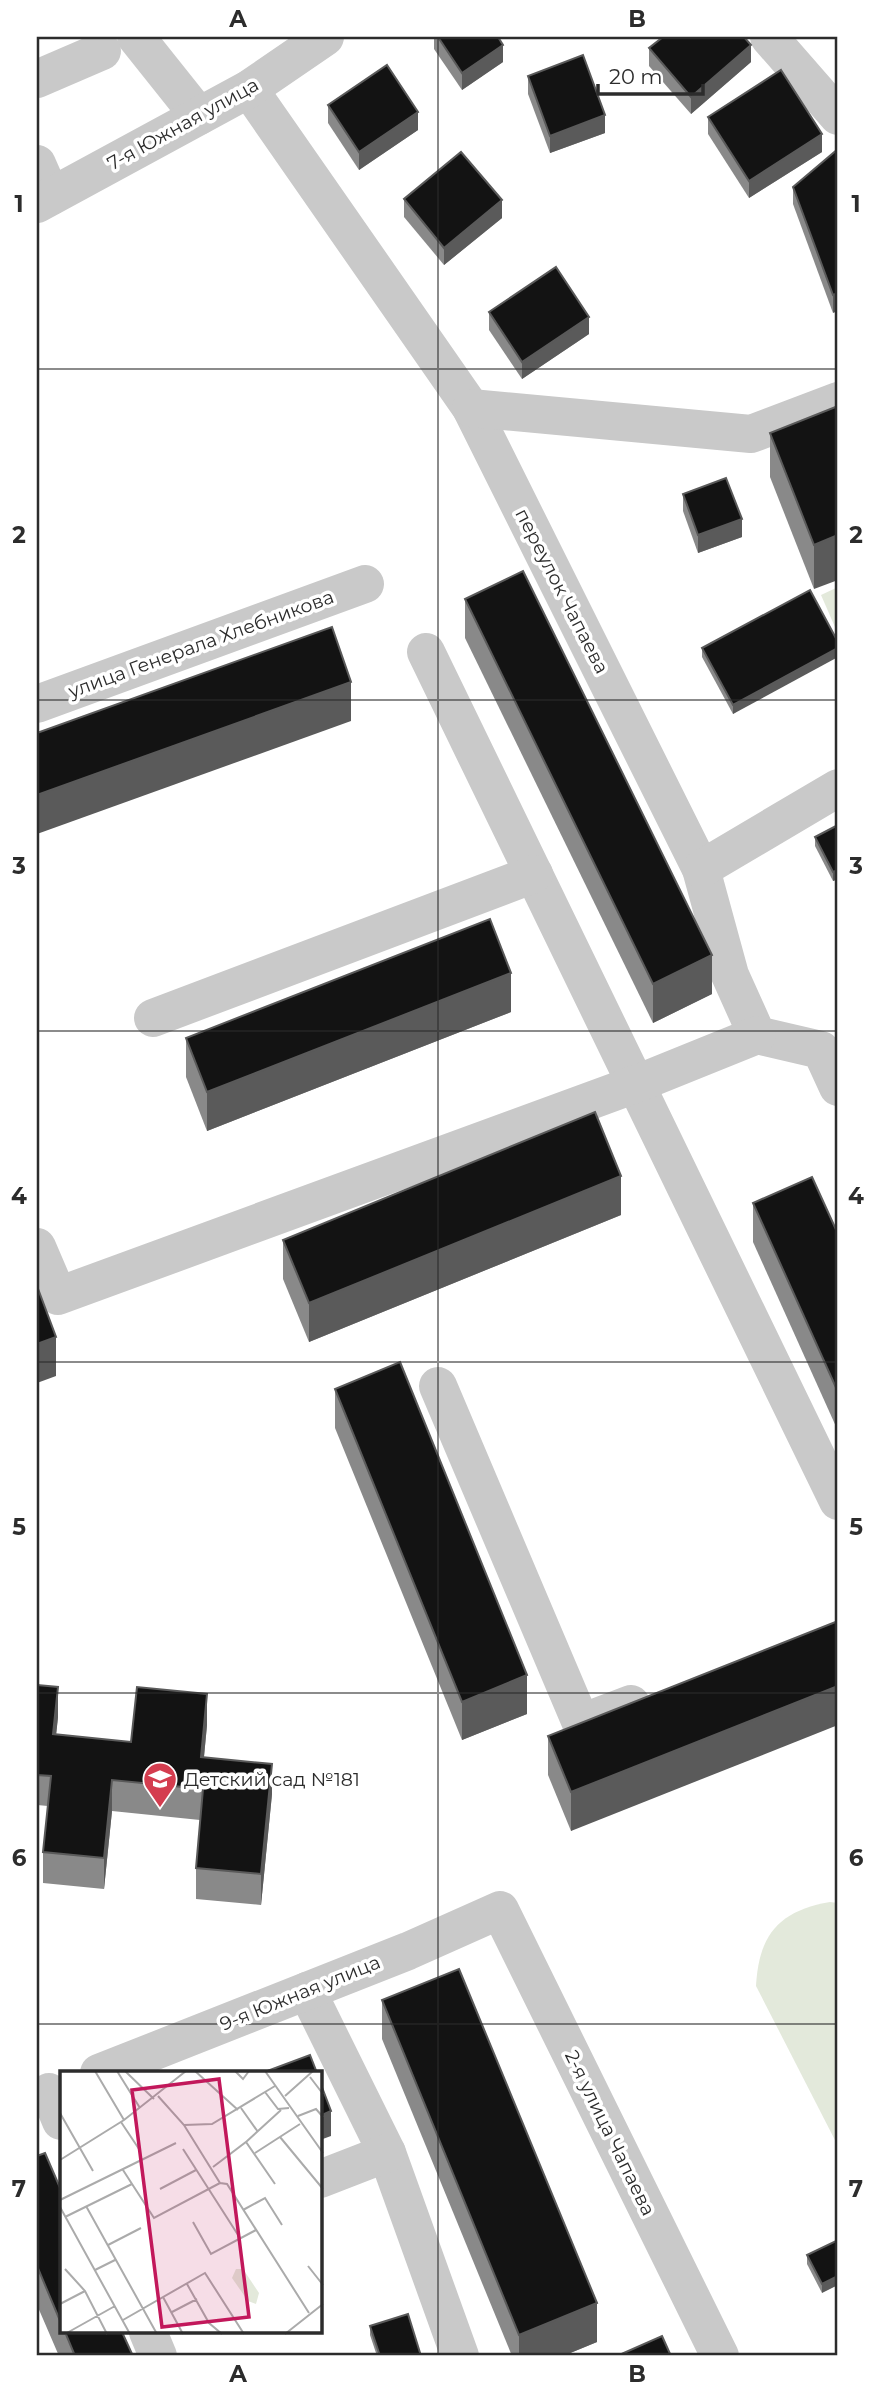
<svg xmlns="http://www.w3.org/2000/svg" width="875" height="2393" font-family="Montserrat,sans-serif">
	<rect width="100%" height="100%" fill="#fff"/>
	<g fill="#e3e9db">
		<path d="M838,587V634L821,595Z"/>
		<path d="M830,1902L838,1903V2146L756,1986C759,1934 779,1911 830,1902Z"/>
	</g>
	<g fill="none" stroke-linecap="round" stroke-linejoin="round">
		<g stroke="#c9c9c9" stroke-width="38">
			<path d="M136,37L199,116"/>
			<path d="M769,37L838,116"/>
			<path d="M37,79L102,51"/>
			<path d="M249,89L471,408L701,869L730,975L757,1035L821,1050L838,1087"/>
			<path d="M37,164L51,196"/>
			<path d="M37,204L249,89L325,37"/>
			<path d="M471,408L751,434L838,401"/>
			<path d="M426,652L838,1501"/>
			<path d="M37,704L365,584"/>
			<path d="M701,869L838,788"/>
			<path d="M153,1018L534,874"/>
			<path d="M37,1247L58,1296L636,1084L757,1035"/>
			<path d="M438,1386L581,1723L631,1704"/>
			<path d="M307,1991L387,2153L460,2356"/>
			<path d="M99,2073L408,1951L500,1910L720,2356"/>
			<path d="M49,2092L61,2121"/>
			<path d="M320,2179L387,2153"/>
			<path d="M148,2332L158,2356"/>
		</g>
	</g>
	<g fill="#898989">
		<path d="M434,37H498L503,62L462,90L434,49Z"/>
		<path d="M649,48L751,62L691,114L649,66Z"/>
		<path d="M528,76L605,133L550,153L528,94Z"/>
		<path d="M328,105L418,130L359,170L328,123Z"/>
		<path d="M708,117L822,152L749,198L708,134Z"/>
		<path d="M838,149L833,313L793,204V187Z"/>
		<path d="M404,199L502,218L444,265L404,217Z"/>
		<path d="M489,312L589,334L522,379L489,330Z"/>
		<path d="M838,406L814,589L770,477V433Z"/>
		<path d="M683,494L742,537L698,553L683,511Z"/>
		<path d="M465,599L712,994L653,1023L465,638Z"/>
		<path d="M838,642L733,714L702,657V648Z"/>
		<path d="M838,825V879L833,881L815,846V837Z"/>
		<path d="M511,1012L207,1131L186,1077V1038Z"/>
		<path d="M753,1203L838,1234V1431L753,1242Z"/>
		<path d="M621,1215L309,1342L283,1279V1240Z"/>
		<path d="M335,1389L527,1714L462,1740L335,1428Z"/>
		<path d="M838,1621L571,1831L548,1775V1736Z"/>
		<path d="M37,1685L58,1717L56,1734L131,1742L207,1725L204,1757L272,1794L261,1905L196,1899V1868L200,1820L112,1811L104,1889L43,1883V1852L48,1806L37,1805Z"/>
		<path d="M382,2000L597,2342L563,2356H512L382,2039Z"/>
		<path d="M37,2156L61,2190V2332H122L133,2356H59L37,2305Z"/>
		<path d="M838,2240L822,2293L807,2264V2255Z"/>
		<path d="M370,2326L421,2356H377L370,2335Z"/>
	</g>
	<g fill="#5a5a5a">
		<path d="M503,45V62L462,90V73Z"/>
		<path d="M751,45V62L691,114V97Z"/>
		<path d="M418,112V130L359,170V152Z"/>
		<path d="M605,115V133L550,153V136Z"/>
		<path d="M822,134V152L749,198V181Z"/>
		<path d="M502,200V218L444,265V248Z"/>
		<path d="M838,293V311L833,313V295Z"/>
		<path d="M589,317V334L522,379V362Z"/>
		<path d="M742,519V537L698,553V535Z"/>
		<path d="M838,535V580L814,589V545Z"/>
		<path d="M838,648V657L733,714V705Z"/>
		<path d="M351,682V721L37,834V795Z"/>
		<path d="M838,870V879L833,881V872Z"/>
		<path d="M712,955V994L653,1023V984Z"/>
		<path d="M511,973V1012L207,1131V1092Z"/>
		<path d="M621,1176V1215L309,1342V1303Z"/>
		<path d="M56,1337V1376L37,1383V1344Z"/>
		<path d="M527,1675V1714L462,1740V1702Z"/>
		<path d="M838,1686V1725L571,1831V1792Z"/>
		<path d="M58,1687V1717L53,1765V1734Z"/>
		<path d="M207,1694V1725L201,1787V1757Z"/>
		<path d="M272,1764V1794L261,1905V1874Z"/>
		<path d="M112,1780V1811L104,1889V1858Z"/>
		<path d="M331,2111V2136L320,2140V2116Z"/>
		<path d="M838,2276V2285L822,2293V2284Z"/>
		<path d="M597,2303V2342L563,2356H519V2335Z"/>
	</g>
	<g fill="#131313" stroke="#5a5a5a" stroke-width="2">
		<path d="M438,37H498L503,45L462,73Z"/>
		<path d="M663,37H744L751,45L691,97L649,48Z"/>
		<path d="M583,55L605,115L550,136L528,76Z"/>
		<path d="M387,65L418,112L359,152L328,105Z"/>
		<path d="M781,70L822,134L749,181L708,117Z"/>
		<path d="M838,149V293L833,295L793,187Z"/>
		<path d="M461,152L502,200L444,248L404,199Z"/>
		<path d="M556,267L589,317L522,362L489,312Z"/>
		<path d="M838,406V535L814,545L770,433Z"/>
		<path d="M726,478L742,519L698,535L683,494Z"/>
		<path d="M523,571L712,955L653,984L465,599Z"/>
		<path d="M810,590L838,642V648L733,705L702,648Z"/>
		<path d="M332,627L351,682L37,795V733Z"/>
		<path d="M838,825V870L833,872L815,837Z"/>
		<path d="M490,919L511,973L207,1092L186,1038Z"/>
		<path d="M595,1112L621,1176L309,1303L283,1240Z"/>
		<path d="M812,1177L838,1234V1392L753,1203Z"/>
		<path d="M37,1286L56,1337L37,1344Z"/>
		<path d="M400,1362L527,1675L462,1702L335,1389Z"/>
		<path d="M838,1621V1686L571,1792L548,1736Z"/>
		<path d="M37,1685L58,1687L53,1734L131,1742L137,1687L207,1694L201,1757L272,1764L261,1874L196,1868L203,1789L112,1780L104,1858L43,1852L51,1776L37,1775Z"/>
		<path d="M459,1969L597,2303L519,2335L382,2000Z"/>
		<path d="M310,2055L317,2073H262Z"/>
		<path d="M320,2082L331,2111L320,2116Z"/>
		<path d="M45,2153L61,2190V2323L37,2266V2156Z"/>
		<path d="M838,2240V2276L822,2284L807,2255Z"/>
		<path d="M408,2314L421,2356H380L370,2326Z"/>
		<path d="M65,2332H122L133,2356H75Z"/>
		<path d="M662,2336L671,2356H617Z"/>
	</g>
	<path fill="none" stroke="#2c2c2c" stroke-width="2" stroke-opacity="0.55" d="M438,37V2356M37,369H838M37,700H838M37,1031H838M37,1362H838M37,1693H838M37,2024H838"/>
	<defs>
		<g id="school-pin" transform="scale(1.75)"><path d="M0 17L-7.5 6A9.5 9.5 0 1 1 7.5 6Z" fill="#d43d4f" stroke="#fff"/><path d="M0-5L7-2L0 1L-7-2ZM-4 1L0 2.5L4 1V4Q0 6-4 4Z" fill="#fff"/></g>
	</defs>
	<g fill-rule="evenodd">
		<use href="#school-pin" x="160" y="1779"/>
	</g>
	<g text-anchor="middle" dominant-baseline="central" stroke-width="7" stroke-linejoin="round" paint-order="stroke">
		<g font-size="19" fill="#2c2c2c" stroke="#fff">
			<text transform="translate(183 124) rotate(-29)">7-я Южная улица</text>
			<text transform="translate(562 591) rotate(63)">переулок Чапаева</text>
			<text transform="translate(201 644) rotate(-20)">улица Генерала Хлебникова</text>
			<text transform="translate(300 1993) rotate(-22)">9-я Южная улица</text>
			<text transform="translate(610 2133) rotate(64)">2-я улица Чапаева</text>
		</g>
		<g font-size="19" fill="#2c2c2c" stroke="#fff" text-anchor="start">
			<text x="184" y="1779">Детский сад №181</text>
		</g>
	</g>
	<g transform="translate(60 2071)">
		<rect width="262" height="262" fill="#fff"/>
		<path d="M176,198H183L199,222L196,233L188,230L172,207Z" fill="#e3e9db"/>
		<path fill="none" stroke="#ababab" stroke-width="2" d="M35,0L64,49M57,0L80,37M65,0L94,28M135,0L178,39M175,0L183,8L189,0M205,0L263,82M250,6L263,23M205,21L218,38L229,37M98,25L124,54L160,112L167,113L249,242M225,25L253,0M181,37L198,61M0,42L33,100M238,45L256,38L263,46M61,51L79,78M124,54L152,53L215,15M220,66L263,118M186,71L221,39M123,78L180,167M195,82L240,53M0,89L64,49L126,0M153,96L186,71L215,113M63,99L94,147L160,112M100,118L136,99M0,129L116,72M26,135L97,263M0,136L70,263M183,139L205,127L222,154M5,146L72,113M133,151L151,183L196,159M48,174L81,157M248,195L263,214M5,198L25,220L47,263M35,199L55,189M127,213L149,252L162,263M103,226L123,263M0,233L25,220M112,241L137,228M63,249L145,202L184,263M5,263L55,235M225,263L263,233"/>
		<path fill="#c2185b" fill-opacity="0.15" stroke="#c2185b" stroke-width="3.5" d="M159,8L189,246L102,256L72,19Z"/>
		<rect width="262" height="262" fill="none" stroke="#2c2c2c" stroke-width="3.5"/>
	</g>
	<rect width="875" height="2393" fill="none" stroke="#ffffff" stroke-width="77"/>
	<path d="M598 84v10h105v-10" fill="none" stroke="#2c2c2c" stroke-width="3.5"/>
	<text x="609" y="84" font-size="21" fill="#2c2c2c" stroke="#ffffff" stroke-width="5" paint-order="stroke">20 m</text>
	<rect x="38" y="38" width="798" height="2316" fill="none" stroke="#2c2c2c" stroke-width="2.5"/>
	<g font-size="23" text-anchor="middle" font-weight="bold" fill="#2c2c2c">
		<text x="238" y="27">A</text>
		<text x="637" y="27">B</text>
		<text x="19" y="212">1</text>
		<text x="856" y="212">1</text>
		<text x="19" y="543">2</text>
		<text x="856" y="543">2</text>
		<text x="19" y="874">3</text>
		<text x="856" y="874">3</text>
		<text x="19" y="1204">4</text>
		<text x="856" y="1204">4</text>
		<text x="19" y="1535">5</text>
		<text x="856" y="1535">5</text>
		<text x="19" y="1866">6</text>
		<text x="856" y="1866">6</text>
		<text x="19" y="2197">7</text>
		<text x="856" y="2197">7</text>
		<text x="238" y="2382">A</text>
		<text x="637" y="2382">B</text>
	</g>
</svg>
